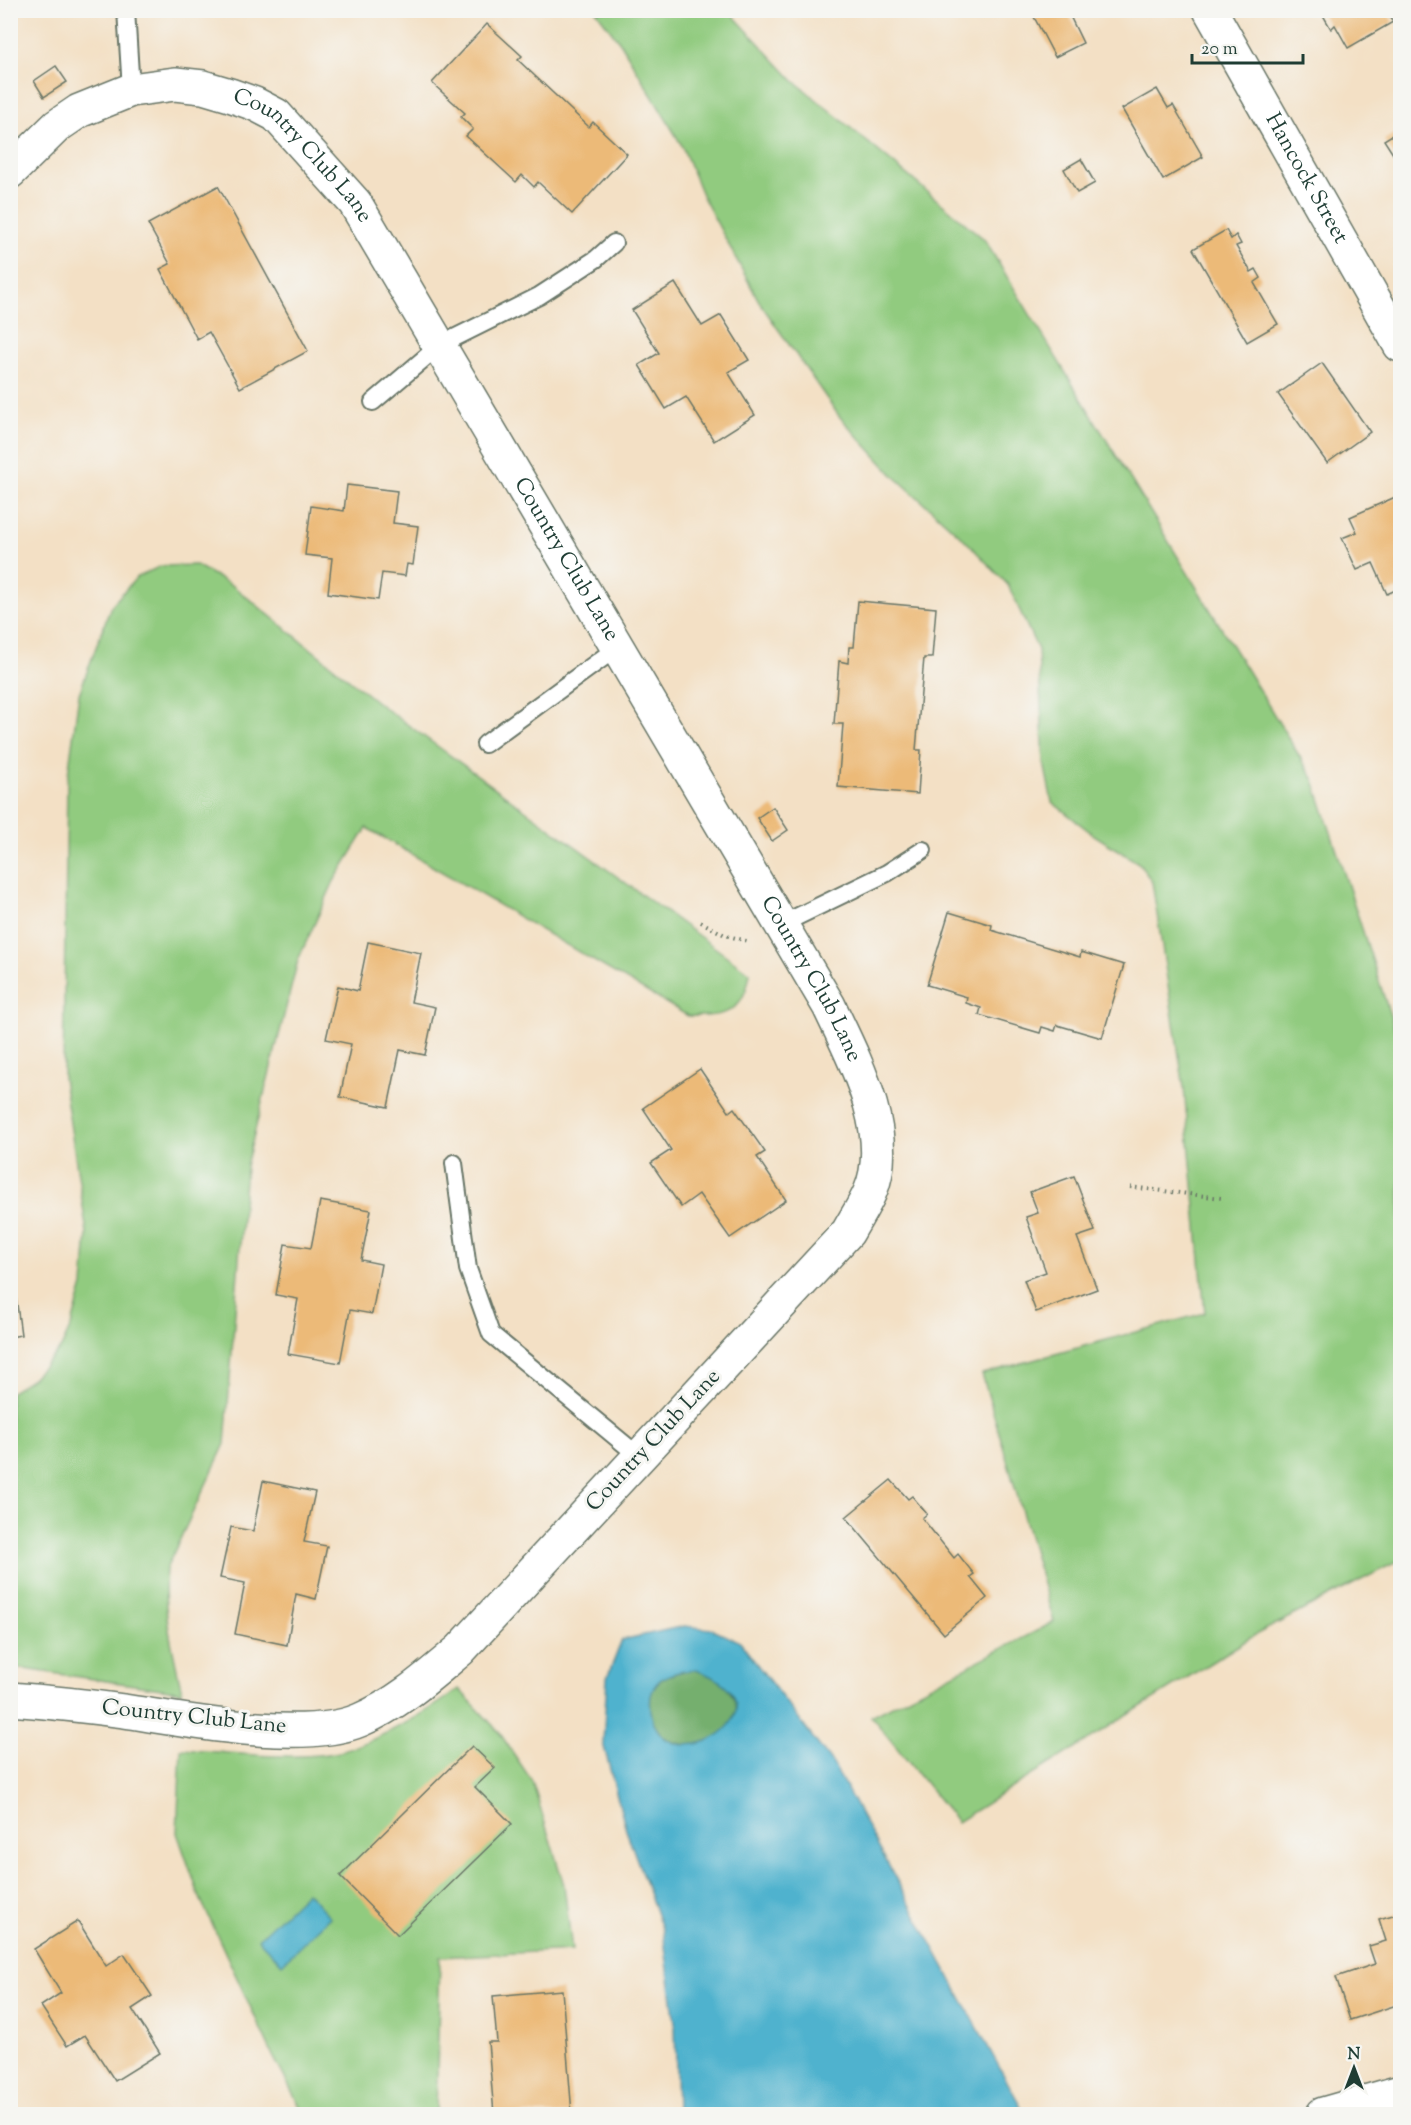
<svg xmlns="http://www.w3.org/2000/svg" width="1411" height="2125" font-family="'Sorts Mill Goudy',serif">
	<rect width="100%" height="100%" fill="#f6f6f2"/>
	<filter id="ink" filterUnits="userSpaceOnUse"><feTurbulence type="fractalNoise" baseFrequency=".0167" numOctaves="2"/><feDisplacementMap in="SourceGraphic" scale="12" xChannelSelector="R" yChannelSelector="G"/><feConvolveMatrix kernelMatrix="1 2 1 2 8 2 1 2 1" color-interpolation-filters="sRGB"/></filter>
	<filter id="wash" filterUnits="userSpaceOnUse"><feTurbulence type="fractalNoise" baseFrequency=".008" numOctaves="4" result="noise"/><feDisplacementMap in="SourceGraphic" scale="24" xChannelSelector="R" yChannelSelector="G"/><feGaussianBlur stdDeviation="1.35" result="paint"/><feColorMatrix in="noise" values="0 0 0 0 0 0 0 0 0 0 0 0 0 0 0 0 0 1.4 0 .05"/><feComposite in="paint" operator="in"/></filter>
	<g filter="url(#wash)">
		<rect width="100%" height="100%" fill="#f3e0c5"/>
		<g fill="#91cb7f" stroke="#58845a" stroke-width="1.5">
			<path d="M596,11H729L793,80L984,239L1314,780L1400,1046V1560L1255,1635L957,1822L871,1716L1054,1622L982,1374L1205,1313L1184,1088L1152,882L1140,864L1094,835L1052,802L1044,763L1038,650L1008,585L963,538L894,476L839,416L760,303L703,197L681,144L621,44Z"/>
			<path d="M196,565L233,586L382,706L750,973C744,1012 726,1018 688,1016L367,828L334,881L298,960L246,1166L225,1444L166,1569C162,1611 173,1651 182,1692L11,1667L10,1393L33,1377L61,1348L72,1324L83,1286L87,1233L63,1078L67,782L79,694L111,606L137,577L161,566Z"/>
			<path d="M459,1689L499,1732L532,1781L564,1885L572,1950L440,1957L436,2114H304L273,2056L200,1898L177,1833L181,1749C224,1752 307,1763 346,1750C383,1737 427,1713 459,1689Z"/>
		</g>
		<path fill="#74af6e" stroke="#4a7651" stroke-width="1.5" d="M696,1670C703,1672 711,1674 718,1678C723,1681 727,1686 730,1692C759,1734 671,1770 653,1721C640,1684 664,1672 696,1670Z"/>
		<g fill="#4fb2ce" stroke="#377881" stroke-width="1.5" fill-rule="evenodd">
			<path d="M684,1626L712,1629L740,1642L833,1764L1025,2114H677L675,2024L663,1931L626,1830L603,1743L607,1678L622,1640ZM696,1670C801,1707 669,1788 652,1716C644,1681 665,1672 696,1670Z"/>
			<path d="M307,1892L330,1917L282,1964L258,1939Z"/>
		</g>
		<g id="blocks">
			<g fill="#ecba78">
				<path d="M1043,10H1077L1069,14L1083,43L1055,57L1033,15Z"/>
				<path d="M1320,10H1386L1393,22L1348,48L1335,25L1331,29Z"/>
				<path d="M487,24L522,56L518,60L589,127L593,122L627,154L572,214L538,182L534,187L522,175L516,182L466,136L473,129L461,117L465,113L432,83Z"/>
				<path d="M56,66L67,82L44,97L34,81Z"/>
				<path d="M1157,89L1168,108L1173,105L1203,157L1163,180L1122,109Z"/>
				<path d="M1400,130V165L1384,140Z"/>
				<path d="M1081,159L1095,183L1077,193L1064,169Z"/>
				<path d="M218,186L308,351L240,388L209,332L197,339L160,269L170,264L148,224Z"/>
				<path d="M1226,230L1231,239L1236,235L1241,244L1236,246L1251,272L1256,269L1261,278L1254,283L1278,324L1247,342L1193,249Z"/>
				<path d="M675,283L702,326L721,315L749,360L728,372L755,415L714,441L686,397L666,409L639,365L659,353L632,310Z"/>
				<path d="M1322,363L1370,432L1327,463L1278,394Z"/>
				<path d="M347,485L397,491L393,523L418,526L413,565L407,564L405,576L382,573L378,600L328,593L332,558L305,555L311,506L344,511Z"/>
				<path d="M1400,495V588L1387,594L1373,563L1357,570L1342,538L1357,532L1350,517Z"/>
				<path d="M858,601L936,608L932,658H924L916,750H921L918,794L838,787L843,724H834L839,661L848,663L849,647H854Z"/>
				<path d="M773,807L788,830L772,841L757,818Z"/>
				<path d="M949,912L992,925L991,930L1080,957L1081,952L1124,965L1102,1038L1057,1025L1055,1031L1042,1027L1040,1033L979,1015L981,1008L966,1003L967,997L927,985Z"/>
				<path d="M368,942L421,953L411,1002L435,1007L425,1055L400,1050L388,1107L340,1097L351,1044L326,1039L338,986L358,991Z"/>
				<path d="M700,1069L729,1112L734,1108L765,1152L757,1157L786,1200L730,1238L699,1194L681,1207L651,1163L671,1150L643,1108Z"/>
				<path d="M1074,1176L1095,1231L1077,1237L1097,1289L1036,1312L1024,1280L1046,1272L1026,1217L1038,1213L1030,1192Z"/>
				<path d="M320,1201L371,1210L361,1260L381,1264L372,1314L350,1310L340,1363L288,1354L298,1299L276,1295L285,1244L311,1248Z"/>
				<path d="M10,1289H15L21,1335L10,1337Z"/>
				<path d="M891,1480L908,1499L912,1496L927,1514L922,1518L954,1558L958,1554L974,1574L970,1577L987,1598L944,1634L846,1517Z"/>
				<path d="M263,1481L315,1492L304,1542L327,1546L316,1599L296,1594L287,1645L235,1634L245,1583L220,1578L231,1527L253,1531Z"/>
				<path d="M472,1746L495,1768L475,1787L512,1824L398,1935L340,1876Z"/>
				<path d="M1400,1913V2004L1350,2020L1336,1977L1375,1964L1369,1946L1386,1941L1379,1919Z"/>
				<path d="M78,1921L106,1966L124,1954L152,1996L132,2009L160,2053L115,2081L85,2035L67,2046L41,2006L61,1993L34,1949Z"/>
				<path d="M562,1990L572,2114H494L488,2042H497L493,1996Z"/>
			</g>
		</g>
	</g>
	<g filter="url(#ink)">
		<use href="#blocks" fill-opacity="0" stroke="#697667" stroke-width="1.5"/>
		<g fill="none" stroke-linecap="round" stroke-linejoin="round">
			<g stroke="#697667" stroke-width="20">
				<g id="service">
					<path d="M126,10L131,90"/>
					<path d="M373,402L440,345L539,296L596,259L614,243"/>
					<path d="M485,744L618,647"/>
					<path d="M780,925L887,873L923,850"/>
					<path d="M454,1163L468,1269L491,1334L640,1457"/>
				</g>
			</g>
			<g stroke="#697667" stroke-width="36">
				<g id="minor">
					<path id="s1" d="M1210,10L1400,345"/>
					<path id="s2" d="M10,172L57,126L79,111L131,90L175,84L203,87L230,95L255,104L276,115L355,203L829,1006C853,1057 895,1134 870,1192C864,1206 855,1219 848,1232L460,1650C429,1676 398,1704 360,1720C304,1744 185,1720 124,1711C86,1706 49,1702 10,1699"/>
					<path d="M1323,2114L1400,2092"/>
				</g>
			</g>
			<g stroke="#697667" stroke-width="4" stroke-dasharray="1.5 4.5" stroke-linecap="butt">
				<path d="M701,922L725,935L750,942"/>
				<path d="M1130,1187L1222,1198"/>
			</g>
			<use href="#service" stroke="#fff" stroke-width="16"/>
			<use href="#minor" stroke="#fff" stroke-width="33"/>
		</g>
	</g>
	<g text-anchor="middle" dominant-baseline="central" stroke-width="6" stroke-linejoin="round" paint-order="stroke">
		<g font-size="22" fill="#1f3d34" stroke="#f6f6f2">
			<text stroke="none"><textPath href="#s2" startOffset="346">Country Club Lane</textPath></text>
			<text stroke="none"><textPath href="#s1" startOffset="194">Hancock Street</textPath></text>
			<text stroke="none"><textPath href="#s2" startOffset="832">Country Club Lane</textPath></text>
			<text stroke="none"><textPath href="#s2" startOffset="1318">Country Club Lane</textPath></text>
			<text transform="translate(654 1441) rotate(-47)">Country Club Lane</text>
			<text transform="translate(194 1718) rotate(6)">Country Club Lane</text>
		</g>
	</g>
	<rect width="1411" height="2125" fill="none" stroke="#f6f6f2" stroke-width="36"/>
	<g transform="translate(1354 2068)" stroke="#f6f6f2" stroke-width="4.5" paint-order="stroke">
	<path d="M0-4.5L10 22L0 15L-10 22Z" fill="#1f3d34"/>
	<text y="-9" font-size="16" font-weight="bold" text-anchor="middle" fill="#1f3d34">N</text>
	</g>
	<path d="M1192 54v9h111v-9" fill="none" stroke="#1f3d34" stroke-width="3"/>
	<text x="1201" y="54" font-size="18" fill="#1f3d34" stroke="#f6f6f2" stroke-width="4.5" paint-order="stroke">20 m</text>
</svg>
